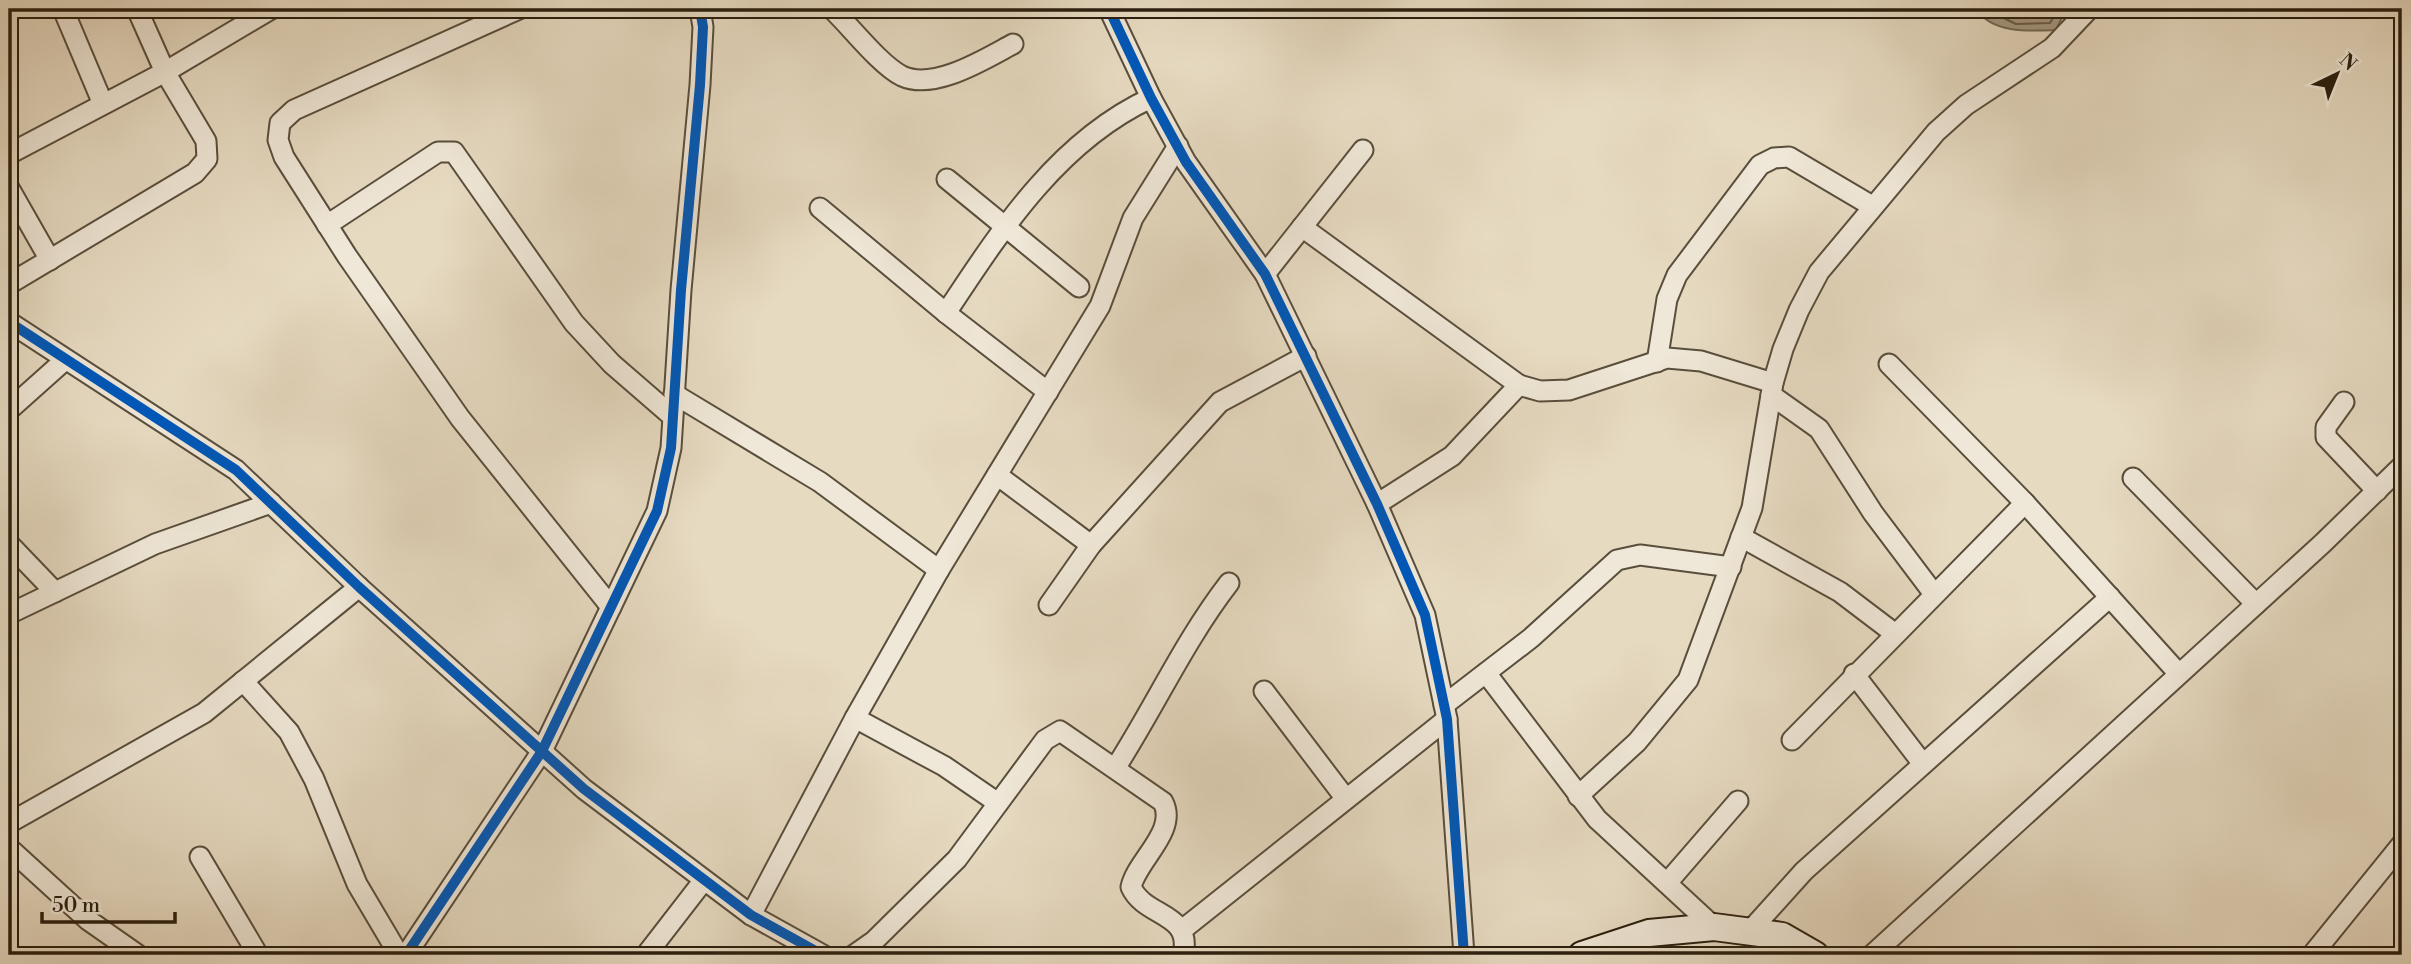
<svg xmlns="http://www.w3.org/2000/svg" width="2411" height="964" font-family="'Libre Bodoni',serif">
	<rect width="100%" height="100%" fill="#e6dac1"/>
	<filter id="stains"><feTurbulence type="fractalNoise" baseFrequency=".00286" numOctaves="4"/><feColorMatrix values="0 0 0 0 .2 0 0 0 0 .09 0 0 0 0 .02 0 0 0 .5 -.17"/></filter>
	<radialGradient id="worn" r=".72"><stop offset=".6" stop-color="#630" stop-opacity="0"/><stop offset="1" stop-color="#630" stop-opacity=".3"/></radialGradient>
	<path fill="#a69a84" stroke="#746955" stroke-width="2" d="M1977,9H2066L2056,30C2032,31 1991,34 1977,9Z"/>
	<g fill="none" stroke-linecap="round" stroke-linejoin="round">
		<path stroke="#685c4a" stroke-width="2" d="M1985,9L2016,24L2050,23L2058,9"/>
		<g stroke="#594e3c" stroke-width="23">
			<g id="minor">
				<path d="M63,9L103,104"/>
				<path d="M519,9L294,110L280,123L278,140L284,157L347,256L460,418L611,607"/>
				<path d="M832,9C851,27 880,65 902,76C934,91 985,59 1013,44"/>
				<path d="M1109,9L1151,98L1186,162L1265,274L1377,504L1425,615L1447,719L1464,955"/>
				<path d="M9,154L165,72L271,9"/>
				<path d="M947,179L1079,287"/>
				<path d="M9,188L50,260"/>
				<path d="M820,208L946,313L1048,392"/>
				<path d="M327,225L438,152H454L574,323L612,364L672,416"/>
				<path d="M1302,227L1519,385L1540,391L1569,390L1667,358L1701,361L1773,383"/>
				<path d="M1265,274L1363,150"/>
				<path d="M9,284L195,173L207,159L206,141L165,72L137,9"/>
				<path d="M946,313C1001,230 1058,141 1151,98"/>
				<path d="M9,322L236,470L359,587L584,789L751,915L823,955"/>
				<path d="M1657,362L1667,299L1677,275L1760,165L1774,158L1789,157L1872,206"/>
				<path d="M1889,364L2025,503L2179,674"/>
				<path d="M674,394L820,482L939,570"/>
				<path d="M1771,395L1819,429L1873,513L1934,594"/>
				<path d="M2344,402L2326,427V437L2377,491"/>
				<path d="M9,410L65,360"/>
				<path d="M997,475L1091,545"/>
				<path d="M2133,478L2256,604"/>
				<path d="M1377,504L1452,456L1519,385"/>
				<path d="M1741,537L1840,592L1894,633"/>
				<path d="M9,544L55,592"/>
				<path d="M1049,605L1091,545L1220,402L1306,356"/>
				<path d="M9,614L155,544L271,503"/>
				<path d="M1486,673L1597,819L1714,927"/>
				<path d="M1854,674L1923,764"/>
				<path d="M243,681L289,732L314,779L357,884L399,955"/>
				<path d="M1264,691L1346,799"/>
				<path d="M1444,705L1531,638L1617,560L1640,555L1731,567"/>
				<path d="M855,718L944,766L998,803"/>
				<path d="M1792,740L2025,503"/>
				<path d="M1116,767C1155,706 1185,640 1229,583"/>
				<path d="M1578,796L1637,742L1688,680L1752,508L1773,383L1783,349L1799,310L1819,272L1936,132L1966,105L2052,48L2089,9"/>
				<path d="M9,823L204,713L359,587"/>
				<path d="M9,848L88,920L138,955"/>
				<path d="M200,857L258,955"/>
				<path d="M1667,883L1738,801"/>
				<path d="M751,915L855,718L939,570L1100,306L1133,218L1178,146"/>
				<path d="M1182,930L1447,719"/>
				<path d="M1749,932L1804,871L2110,597"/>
				<path d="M406,955L542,751L657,511L671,448L681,290L700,85L703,27L700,9"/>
				<path d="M646,955L704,880"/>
				<path d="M854,955L874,941L957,859L1045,740L1060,731L1163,802C1178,831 1137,860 1131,887C1145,918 1193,912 1183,955"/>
				<path d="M1872,955L2323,543L2402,466"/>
				<path d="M2312,955L2402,844"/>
			</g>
		</g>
		<g stroke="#2a1f0f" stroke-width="30">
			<path id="secondary" d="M1582,955L1649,933L1714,927L1782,936L1815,955"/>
		</g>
		<use href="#minor" stroke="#efe7d7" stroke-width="19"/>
		<use href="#secondary" stroke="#efe7d7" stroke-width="26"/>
		<g stroke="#efe7d7" stroke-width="15">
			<g id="cycleway">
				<path d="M1109,9L1151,98L1186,162L1265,274L1377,504L1425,615L1447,719L1464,955"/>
				<path d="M9,322L236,470L359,587L584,789L751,915L823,955"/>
				<path d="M406,955L542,751L657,511L671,448L681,290L700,85L703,27L700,9"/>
			</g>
		</g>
		<use href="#cycleway" stroke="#0057b8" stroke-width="10"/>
	</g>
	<rect width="2411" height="964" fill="none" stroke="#e6dac1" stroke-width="35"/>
	<rect x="10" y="10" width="2390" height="943" fill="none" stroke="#2a1f0f" stroke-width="3.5"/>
	<rect x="18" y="18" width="2376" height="929" fill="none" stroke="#2a1f0f" stroke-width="2"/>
	<g transform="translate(2337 74) rotate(43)" stroke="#efe7d7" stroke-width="5" paint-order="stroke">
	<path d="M0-5L12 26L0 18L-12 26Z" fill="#2a1f0f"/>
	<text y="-10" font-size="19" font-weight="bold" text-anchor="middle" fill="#2a1f0f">N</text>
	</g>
	<path d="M42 912v10h133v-10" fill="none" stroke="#2a1f0f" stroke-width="3.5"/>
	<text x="52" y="912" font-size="21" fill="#2a1f0f" stroke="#efe7d7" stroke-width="5" paint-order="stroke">50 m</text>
	<rect width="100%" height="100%" filter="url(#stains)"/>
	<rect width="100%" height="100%" fill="url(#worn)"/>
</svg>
